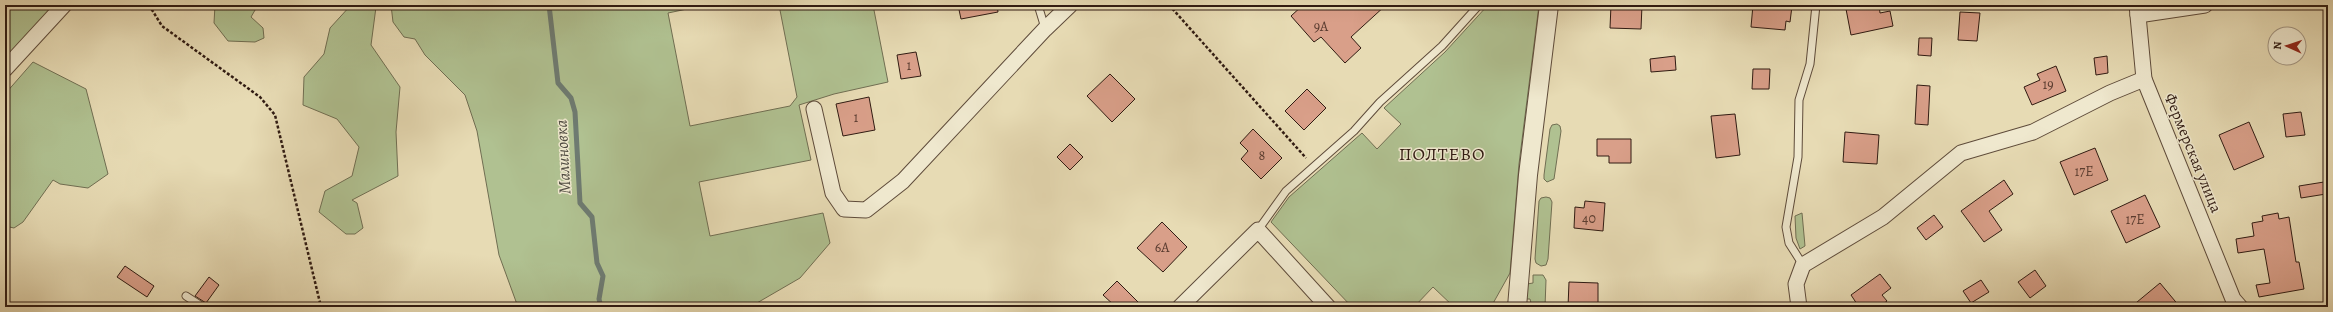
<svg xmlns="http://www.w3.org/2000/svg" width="2333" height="312" font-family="Alegreya,serif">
	<rect width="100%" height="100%" fill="#e7dbb4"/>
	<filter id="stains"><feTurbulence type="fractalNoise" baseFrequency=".005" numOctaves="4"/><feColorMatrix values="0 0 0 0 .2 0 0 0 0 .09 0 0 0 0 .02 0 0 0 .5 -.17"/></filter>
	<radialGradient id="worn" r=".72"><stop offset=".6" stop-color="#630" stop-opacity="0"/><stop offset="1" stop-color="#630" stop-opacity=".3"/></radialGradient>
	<g fill="#b0c191" stroke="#706e52">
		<path d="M5,5H64L5,69Z"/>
		<path d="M215,5H258L251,17L263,28L264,38L255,42L228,41L214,23Z"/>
		<path d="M351,5H374L376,7L371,45L400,87L396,132L398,176L352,200L357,203L363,228L355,234H346L319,212L325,191L352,176L359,147L337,119L303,105L304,77L324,54L330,28Z"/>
		<path d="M391,5H706L668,13L690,126L790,106L797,97L779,5H873L888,82L834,94L799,105L811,160L699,182L710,236L823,213L830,243L800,278L750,307H518L499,255L477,131L465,95L425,55L415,39L404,37L393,22Z"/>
		<path d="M1488,5H1539L1519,164L1510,273L1491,307H1454L1433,287L1414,307H1352L1271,222L1289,197L1362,133L1377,149L1401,124L1384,108L1445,52Z"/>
		<path d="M33,62L86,89L108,174L88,188L60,184L53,180L23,222L14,228L5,226V94Z"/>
		<path d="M1557,124L1560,126L1561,131L1554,179L1547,182L1544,179V175L1550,129L1552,125Z"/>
		<path d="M1546,197L1550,198L1552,202L1548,259L1546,265L1541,266L1536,263L1535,259L1539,201L1541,198Z"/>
		<path d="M1802,213L1805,246L1800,249L1796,238L1795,216Z"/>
		<path d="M1533,275H1543L1546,280L1545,307H1532L1530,299H1525L1527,284L1533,283Z"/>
	</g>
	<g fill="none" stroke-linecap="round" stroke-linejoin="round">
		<path stroke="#6e7b71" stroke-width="5" d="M549,5L558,83L571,98L575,112L580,203L592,217L597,263L603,276L599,299L601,307"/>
	</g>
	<g fill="#d99f89" stroke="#301b12">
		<path d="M958,5H997L998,12L961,19Z"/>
		<path d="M1303,5H1386L1351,37L1361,48L1345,63L1321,37L1314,42L1291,16Z"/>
		<path d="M1611,5H1642L1641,29L1610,28Z"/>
		<path d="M1753,5L1792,6L1790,22L1786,21L1785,30L1751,27Z"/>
		<path d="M1866,5H1879L1880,13L1890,11L1893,26L1851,35L1846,9Z"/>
		<path d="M1960,12L1980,13L1977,41L1958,40Z"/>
		<path d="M1919,38H1932L1931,56L1918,55Z"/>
		<path d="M916,52L921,76L901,79L897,55Z"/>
		<path d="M1675,56L1676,70L1651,72L1650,59Z"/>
		<path d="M2107,56L2108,73L2096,75L2094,58Z"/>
		<path d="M2056,66L2066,91L2032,105L2024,87L2040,80L2037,74Z"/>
		<path d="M1753,69H1770L1769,89H1752Z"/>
		<path d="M1110,74L1135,99L1112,122L1087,96Z"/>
		<path d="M1917,85L1930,86L1928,125L1915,124Z"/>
		<path d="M1307,89L1326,108L1304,130L1285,111Z"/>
		<path d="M869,97L875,130L843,136L836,104Z"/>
		<path d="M2301,112L2305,135L2286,137L2283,114Z"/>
		<path d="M1735,114L1740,155L1716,158L1711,116Z"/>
		<path d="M2249,122L2264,157L2234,170L2219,135Z"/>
		<path d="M1253,129L1282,158L1261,179L1241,159L1248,151L1240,143Z"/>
		<path d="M1845,132L1879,135L1877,164L1843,162Z"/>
		<path d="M1597,139H1631V163H1609V156H1597Z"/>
		<path d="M1070,144L1083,157L1070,170L1057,157Z"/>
		<path d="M2095,148L2108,180L2074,195L2060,162Z"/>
		<path d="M2004,180L2013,194L1989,211L2002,230L1984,242L1961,211Z"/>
		<path d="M2324,182L2326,194L2301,198L2299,186Z"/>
		<path d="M2145,195L2160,227L2126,243L2111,211Z"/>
		<path d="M1585,201L1605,203L1603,231L1574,228L1575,207L1584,208Z"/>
		<path d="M2278,213L2279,219L2289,217L2296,262H2299L2304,289L2259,297L2256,285L2270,283L2264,249L2238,253L2236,239L2254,236L2252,223L2263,221L2262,216Z"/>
		<path d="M1934,215L1943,227L1926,240L1917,228Z"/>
		<path d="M1162,222L1187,247L1163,272L1137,248Z"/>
		<path d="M125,266L154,286L147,297L117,277Z"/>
		<path d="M2035,270L2046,286L2030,298L2018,282Z"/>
		<path d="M1880,274L1891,288L1882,295L1887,301L1879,307H1859L1851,295Z"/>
		<path d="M209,277L219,285L206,303L195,296Z"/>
		<path d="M1981,280L1989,292L1971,303L1963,291Z"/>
		<path d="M1117,281L1143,307H1116L1103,295Z"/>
		<path d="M1569,282L1598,283V307H1568Z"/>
		<path d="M2160,283L2180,307H2131Z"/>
	</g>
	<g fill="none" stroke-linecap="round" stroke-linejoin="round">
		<g stroke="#5e4b3a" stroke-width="9">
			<g id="service">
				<path d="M1038,5L1045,28"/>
				<path d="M1258,230L1286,191L1354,131L1380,102L1442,46L1479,5"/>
				<path d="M1803,265L1789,243L1786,227L1798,157L1799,100L1810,64L1816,5"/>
				<path d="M186,296L203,307"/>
			</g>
		</g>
		<g stroke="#5e4b3a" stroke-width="17">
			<g id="minor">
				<path d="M2137,5L2144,79L2233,299L2240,307"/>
				<path d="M2138,15L2205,5"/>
				<path d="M5,69L64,5"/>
				<path d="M814,109L833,193L844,209L866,210L903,181L1045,29L1070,5"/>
				<path d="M1180,307L1258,230L1328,307"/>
				<path d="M1799,307L1796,284L1803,265L1883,217L1961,153L2033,132L2110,93L2144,79"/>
			</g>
		</g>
		<g stroke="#5e4b3a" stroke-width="20">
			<path id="tertiary" d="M1517,307L1528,175L1549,5"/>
		</g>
		<g stroke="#301b12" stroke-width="2.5" stroke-dasharray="3 2" stroke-linecap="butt">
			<path d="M149,5L162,26L260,97L275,115L321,307"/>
			<path d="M1169,5L1306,158"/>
		</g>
		<use href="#service" stroke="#efe8ce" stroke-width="7"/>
		<use href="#minor" stroke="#efe8ce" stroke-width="15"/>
		<use href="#tertiary" stroke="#efe8ce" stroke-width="18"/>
	</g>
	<g text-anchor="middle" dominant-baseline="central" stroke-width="3" stroke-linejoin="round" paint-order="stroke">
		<g font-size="14" fill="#5a3c30">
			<text x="1321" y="26">9А</text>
			<text x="909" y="65">1</text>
			<text x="2048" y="84">19</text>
			<text x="856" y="117">1</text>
			<text x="1262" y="155">8</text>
			<text x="2084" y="171">17Е</text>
			<text x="1589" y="218">40</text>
			<text x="2135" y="219">17Е</text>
			<text x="1162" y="247">6А</text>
		</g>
		<g font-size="16" fill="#301b12" stroke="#efe8ce">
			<text transform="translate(2193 153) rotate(68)">Фермерская улица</text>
		</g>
		<g font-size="17" font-style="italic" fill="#4f4b41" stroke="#efe8ce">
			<text transform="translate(563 157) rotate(-93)">Малиновка</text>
		</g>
		<g font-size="18" letter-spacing="1" fill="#301b12" stroke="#efe8ce">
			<text x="1442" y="154">ПОЛТЕВО</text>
		</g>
	</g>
	<rect width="2333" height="312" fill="none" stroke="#e7dbb4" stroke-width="20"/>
	<rect x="6" y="6" width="2321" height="300" fill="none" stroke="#301b12" stroke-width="2"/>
	<rect x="10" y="10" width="2313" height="292" fill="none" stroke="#301b12"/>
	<g transform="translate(2287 46) rotate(273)"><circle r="19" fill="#efe8ce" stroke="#a39683"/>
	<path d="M0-3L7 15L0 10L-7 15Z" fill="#8f2418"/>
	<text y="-6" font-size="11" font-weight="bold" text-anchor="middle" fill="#301b12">N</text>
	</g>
	<rect width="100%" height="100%" filter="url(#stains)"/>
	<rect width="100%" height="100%" fill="url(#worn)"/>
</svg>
